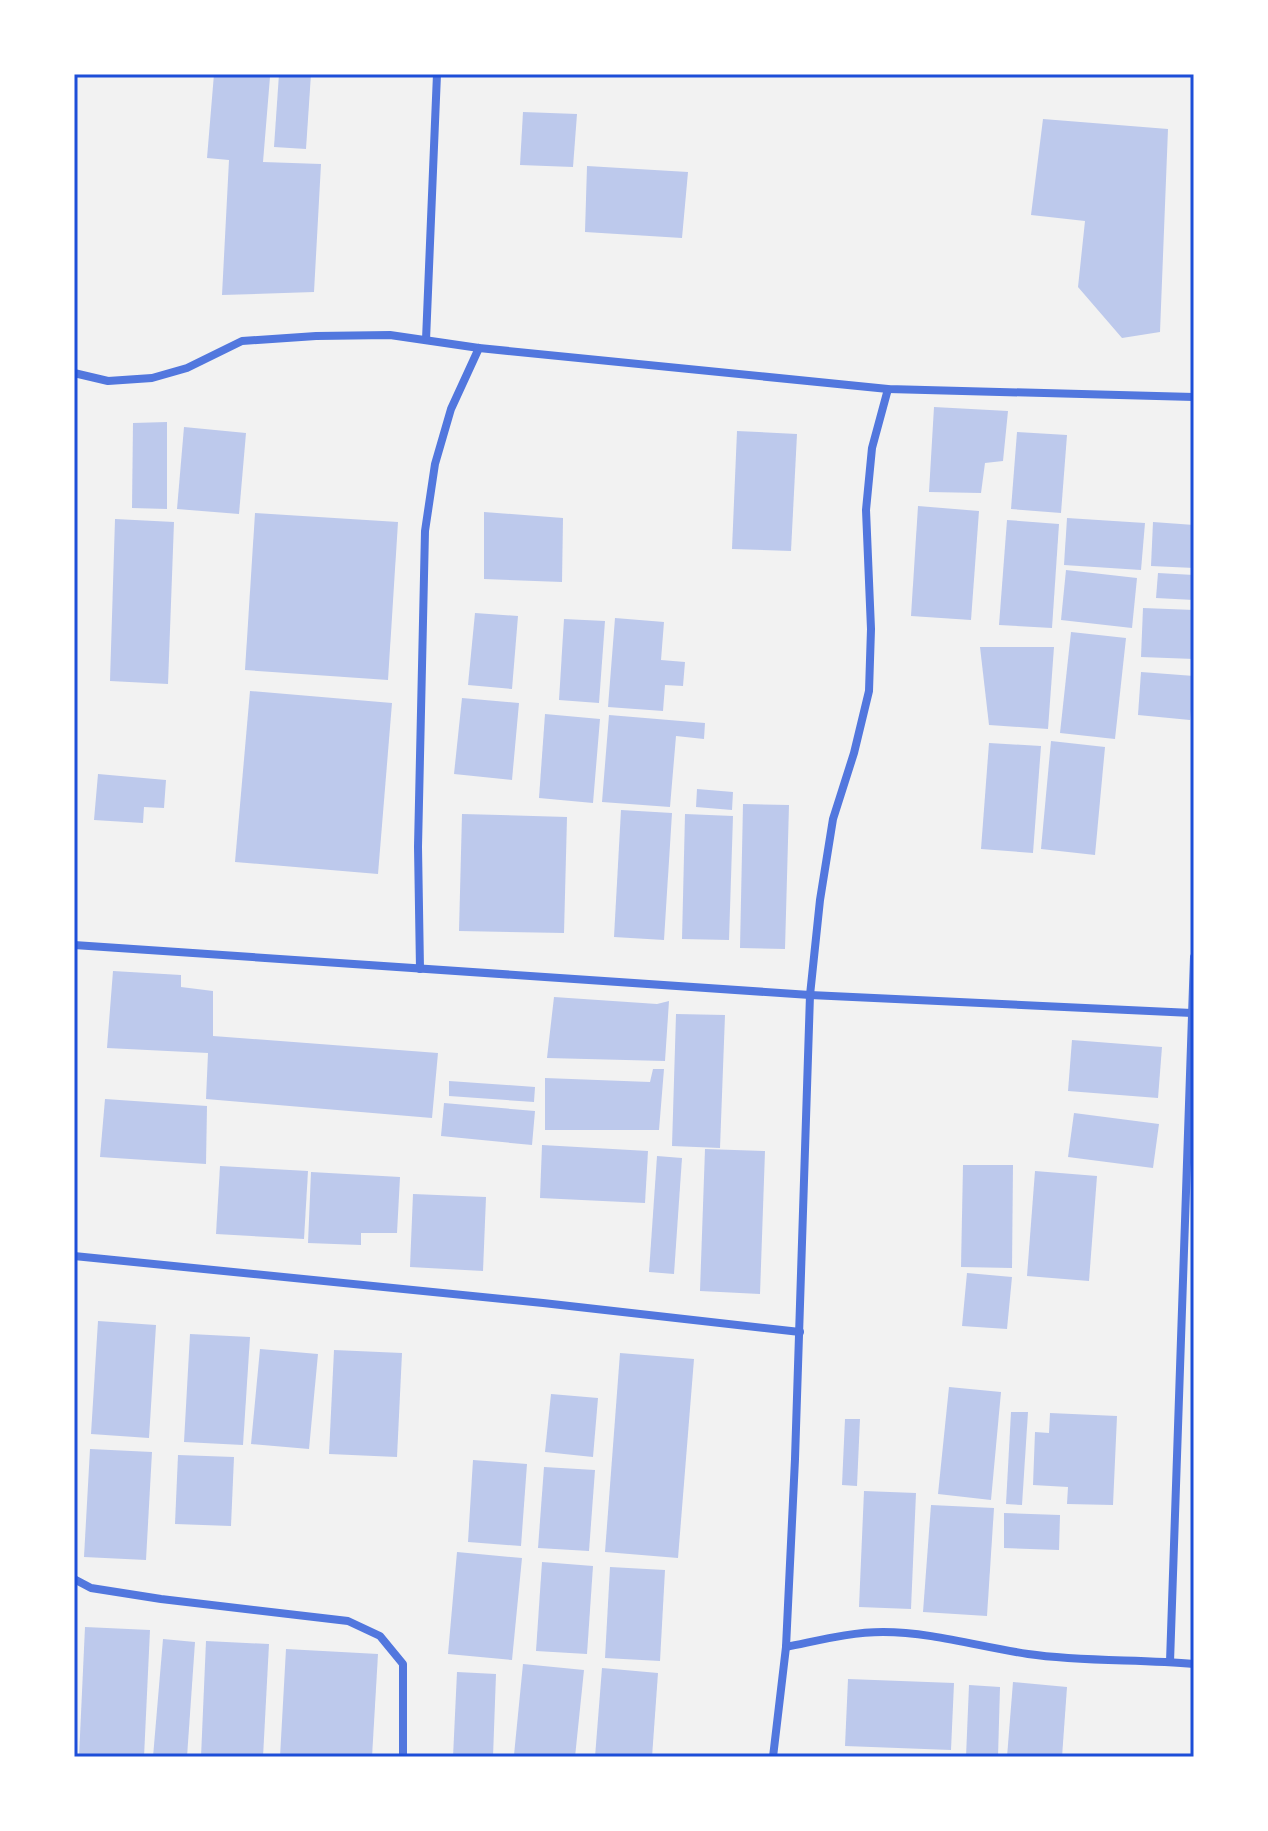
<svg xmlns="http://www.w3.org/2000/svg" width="1268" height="1831" font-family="Overpass,sans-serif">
	<rect width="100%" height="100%" fill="#f2f2f2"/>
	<g fill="#bdc9ec">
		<path d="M214,74L270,77L263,162L321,164L314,292L222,295L229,160L207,158Z"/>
		<path d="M279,74H311L306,149L274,147Z"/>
		<path d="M523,112L577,114L573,167L520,165Z"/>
		<path d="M1043,119L1168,129L1160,332L1122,338L1078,287L1085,221L1031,215Z"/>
		<path d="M587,166L688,172L682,238L585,232Z"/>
		<path d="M934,407L1008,411L1003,461L985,463L981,493L929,492Z"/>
		<path d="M167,422V509L132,508L133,423Z"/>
		<path d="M184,427L246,433L239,514L177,509Z"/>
		<path d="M737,431L797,434L791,551L732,549Z"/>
		<path d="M1017,432L1067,435L1061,513L1011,509Z"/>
		<path d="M918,506L979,511L971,620L911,616Z"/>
		<path d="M484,512L563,518L562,582L484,579Z"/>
		<path d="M255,513L398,522L388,680L245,670Z"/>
		<path d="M1067,518L1145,523L1141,570L1064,565Z"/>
		<path d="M115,519L174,522L168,684L110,681Z"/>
		<path d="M1007,520L1059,524L1052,628L999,625Z"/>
		<path d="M1153,522L1194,525V568L1151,566Z"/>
		<path d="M1066,570L1137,578L1132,628L1061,620Z"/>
		<path d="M1158,573L1194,575V600L1156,598Z"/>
		<path d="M1143,608L1194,610V659L1141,657Z"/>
		<path d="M475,613L518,616L512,689L468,685Z"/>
		<path d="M615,618L664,622L661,660L685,662L683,686L665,685L663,711L608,707Z"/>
		<path d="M564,619L605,621L599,703L559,700Z"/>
		<path d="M1071,632L1126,638L1115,739L1060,733Z"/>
		<path d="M980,647H1054L1048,729L989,725Z"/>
		<path d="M1141,672L1194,676L1190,720L1138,715Z"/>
		<path d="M250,691L392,703L378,874L235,862Z"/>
		<path d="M462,698L519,703L512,780L454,774Z"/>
		<path d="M545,714L600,719L593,803L539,798Z"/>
		<path d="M609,715L705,723L704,739L676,736L670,807L602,802Z"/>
		<path d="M1051,741L1105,747L1095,855L1041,849Z"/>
		<path d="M989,743L1041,746L1033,853L981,849Z"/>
		<path d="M98,774L166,780L164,808L144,807L143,823L94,820Z"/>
		<path d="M697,789L733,792L732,810L696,807Z"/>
		<path d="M743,804L789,805L785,949L740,948Z"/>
		<path d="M621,810L672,813L664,940L614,937Z"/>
		<path d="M462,814L567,817L564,933L459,931Z"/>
		<path d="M685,814L733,816L729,940L682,939Z"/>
		<path d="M113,971L181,975V987L213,991V1036L438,1053L432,1118L206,1099L208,1053L107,1048Z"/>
		<path d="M554,997L657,1004L669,1001L665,1061L547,1058Z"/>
		<path d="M676,1014L725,1015L720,1148L672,1146Z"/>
		<path d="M1072,1040L1162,1047L1158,1098L1068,1091Z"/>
		<path d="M653,1069H664L659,1130H545V1078L650,1082Z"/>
		<path d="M449,1081L535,1087L534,1102L449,1096Z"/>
		<path d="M105,1099L207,1106L206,1164L100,1157Z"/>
		<path d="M444,1103L535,1111L532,1145L441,1136Z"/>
		<path d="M1074,1113L1159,1124L1153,1168L1068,1157Z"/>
		<path d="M542,1145L648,1151L645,1203L540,1198Z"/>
		<path d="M705,1149L765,1151L760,1294L700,1291Z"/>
		<path d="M657,1156L682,1158L674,1274L649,1272Z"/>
		<path d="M963,1165H1013L1012,1268L961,1267Z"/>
		<path d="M220,1166L308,1171L304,1239L216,1234Z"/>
		<path d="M1035,1171L1097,1176L1089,1281L1027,1276Z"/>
		<path d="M311,1172L400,1177L397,1233H361V1245L308,1243Z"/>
		<path d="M413,1194L486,1197L483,1271L410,1267Z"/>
		<path d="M967,1273L1012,1277L1007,1329L962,1326Z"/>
		<path d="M98,1321L156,1325L149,1438L91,1434Z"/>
		<path d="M190,1334L250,1337L243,1445L184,1442Z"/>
		<path d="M260,1349L318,1354L309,1449L251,1444Z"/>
		<path d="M334,1350L402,1353L397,1457L329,1454Z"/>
		<path d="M620,1353L694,1359L678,1558L605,1552Z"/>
		<path d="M949,1387L1001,1392L991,1500L938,1494Z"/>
		<path d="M551,1394L598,1398L593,1457L545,1452Z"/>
		<path d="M1011,1412H1028L1022,1505L1006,1504Z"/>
		<path d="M1050,1413L1117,1416L1113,1505L1067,1504L1068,1487L1033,1485L1035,1432L1049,1433Z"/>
		<path d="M845,1419H860L857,1486L842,1485Z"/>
		<path d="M90,1449L152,1452L146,1560L84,1557Z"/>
		<path d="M178,1455L234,1457L231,1526L175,1524Z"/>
		<path d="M473,1460L527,1464L521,1546L468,1542Z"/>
		<path d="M544,1467L595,1470L589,1551L538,1548Z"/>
		<path d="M864,1491L916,1493L911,1609L859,1607Z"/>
		<path d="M931,1505L994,1508L987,1616L923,1612Z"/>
		<path d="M1004,1513L1060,1515L1059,1550L1004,1548Z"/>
		<path d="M457,1552L522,1558L512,1660L448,1654Z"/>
		<path d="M542,1562L593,1566L587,1654L536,1651Z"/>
		<path d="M610,1567L665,1570L660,1661L605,1658Z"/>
		<path d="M85,1627L150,1630L144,1757H79Z"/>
		<path d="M163,1639L195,1642L187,1757H153Z"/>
		<path d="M206,1641L269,1644L263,1757H201Z"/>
		<path d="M286,1649L378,1654L372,1757H280Z"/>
		<path d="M523,1664L584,1670L575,1757L514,1755Z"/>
		<path d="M602,1668L658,1673L652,1757H595Z"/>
		<path d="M457,1672L496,1674L493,1757H453Z"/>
		<path d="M848,1679L954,1683L951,1750L845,1746Z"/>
		<path d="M1013,1682L1067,1687L1062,1757H1007Z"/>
		<path d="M969,1685L1000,1687L998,1757H966Z"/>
	</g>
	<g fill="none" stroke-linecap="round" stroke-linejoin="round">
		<g stroke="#5277de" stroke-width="8">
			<path d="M426,340L437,74"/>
			<path d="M74,373L108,381L152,378L187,368L242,341L316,336L390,335L479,348L888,389L1194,397"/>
			<path d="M74,945L810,995L1192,1013"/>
			<path d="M420,969L418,847L425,531L435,464L451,409L479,348"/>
			<path d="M74,1256L543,1303L800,1332"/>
			<path d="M74,1579L91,1588L161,1599L348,1621L380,1636L403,1664V1757"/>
			<path d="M786,1647C817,1641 850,1632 883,1632C931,1632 981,1647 1028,1654C1083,1662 1139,1659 1194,1664"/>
			<path d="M1170,1662L1194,957"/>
			<path d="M773,1757L786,1647L795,1459L810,995L820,900L833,819L854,753L869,691L871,629L866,510L872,448L888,389"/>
		</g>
	</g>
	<rect width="1268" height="1831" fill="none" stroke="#ffffff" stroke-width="152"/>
	<rect x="76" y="76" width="1116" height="1679" fill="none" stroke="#1d4ed8" stroke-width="3"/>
</svg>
